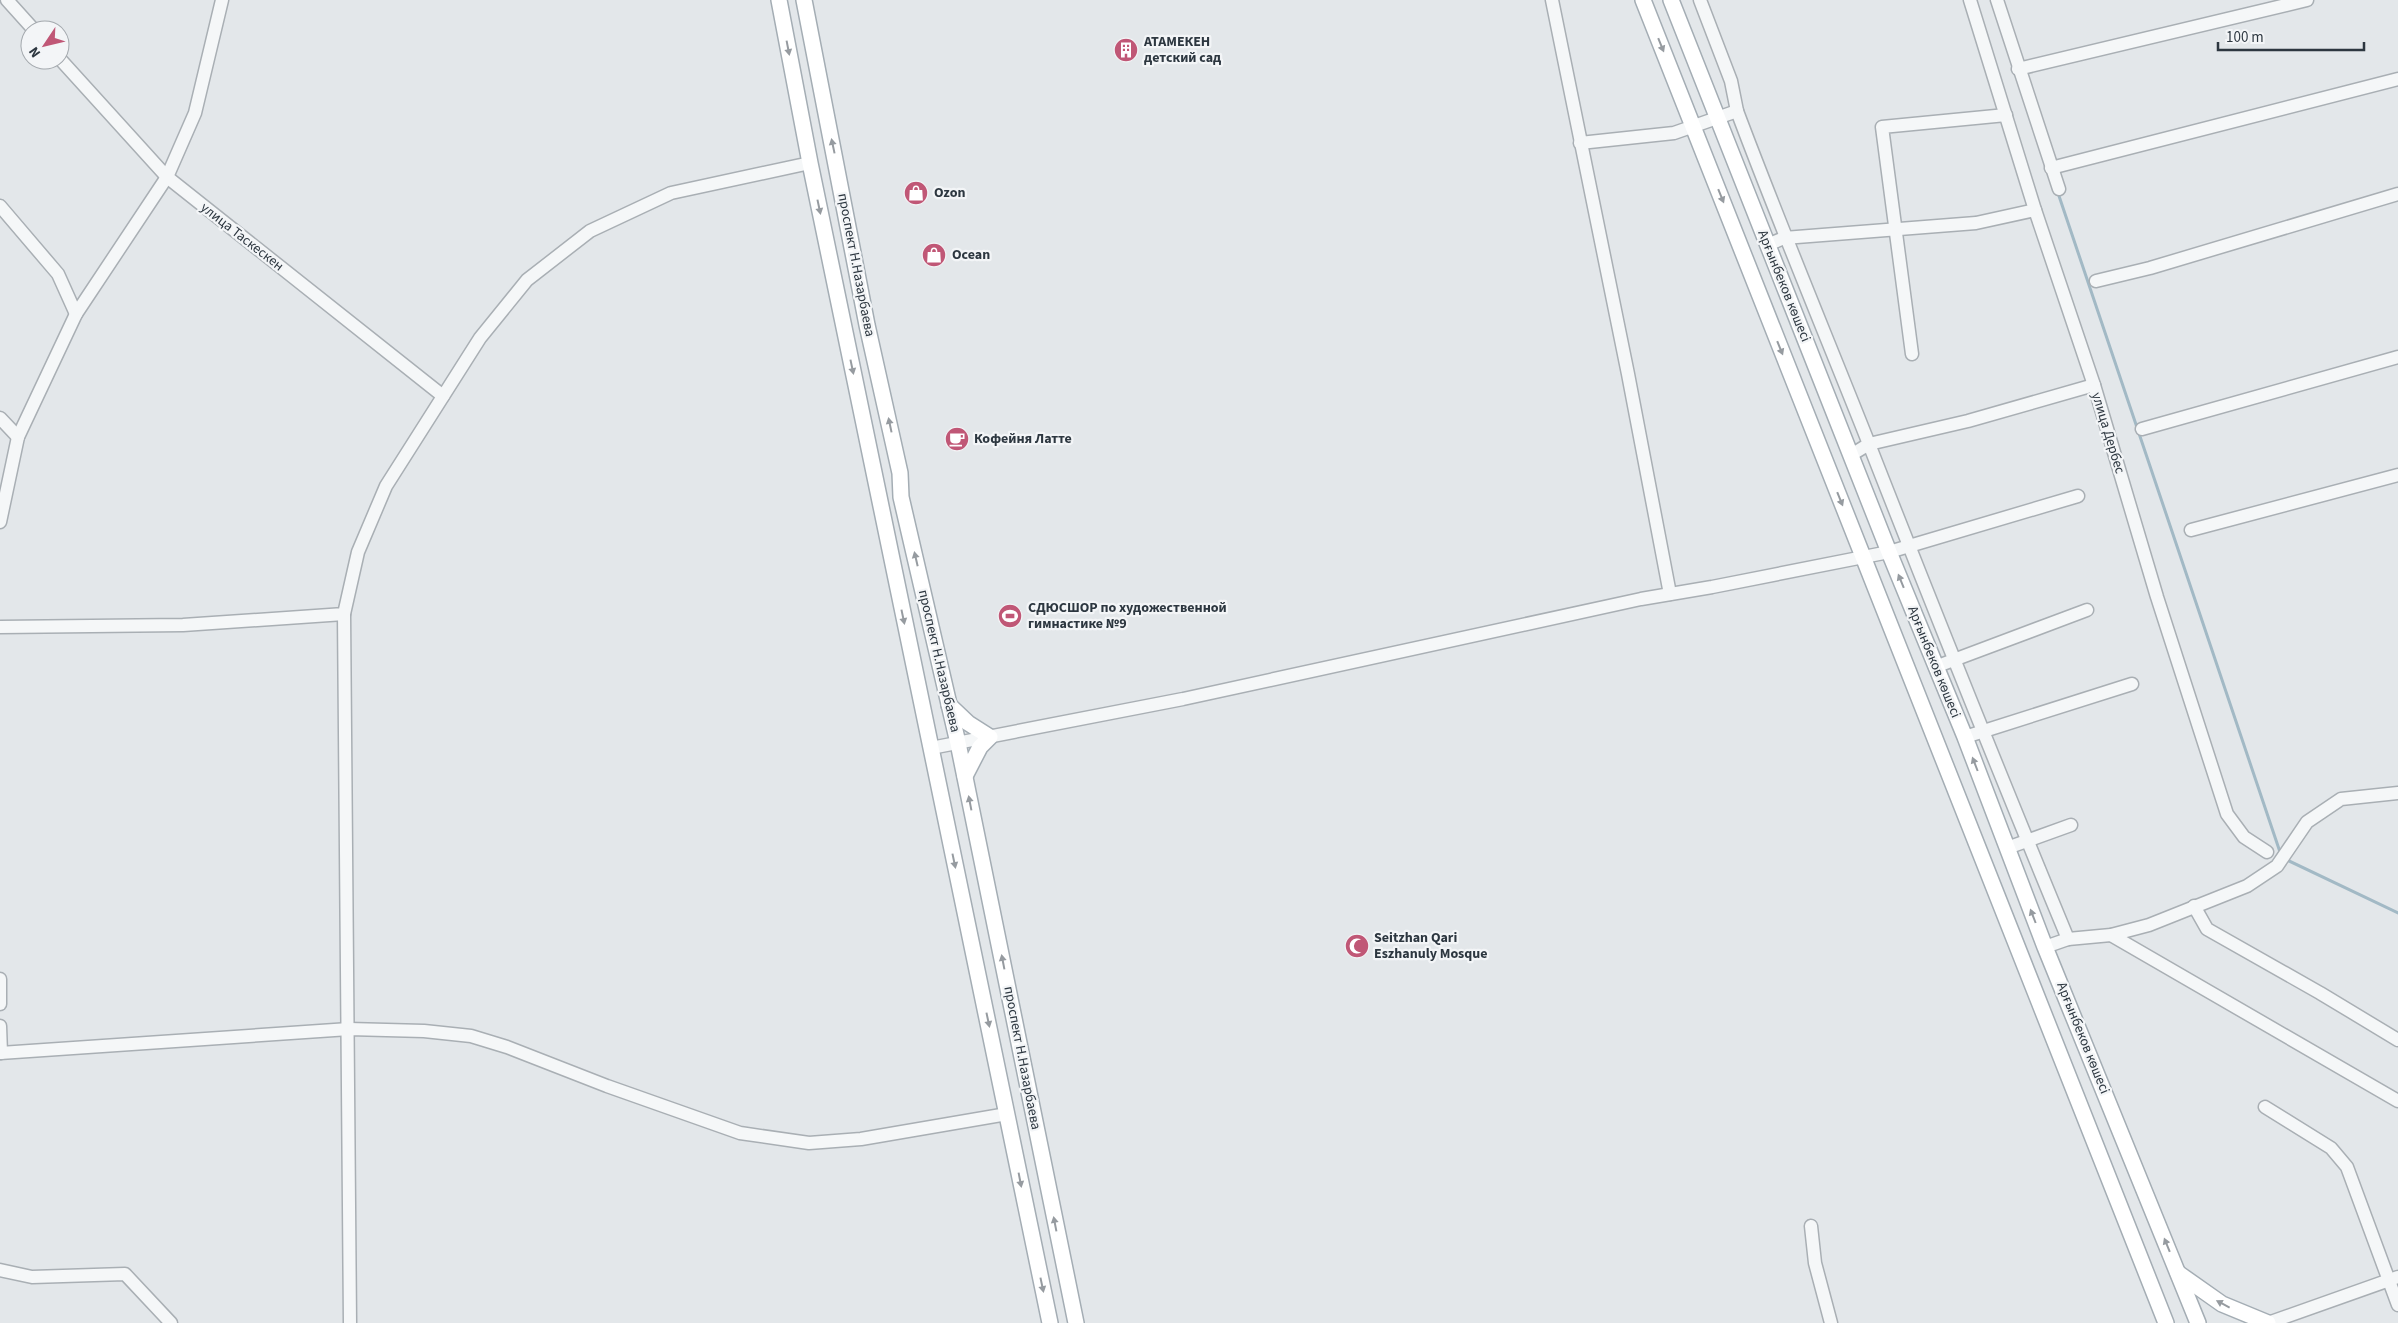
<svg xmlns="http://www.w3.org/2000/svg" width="2398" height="1323" font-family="'Source Sans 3',sans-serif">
	<rect width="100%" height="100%" fill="#e3e7ea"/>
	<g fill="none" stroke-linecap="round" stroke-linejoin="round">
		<g stroke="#a2b9c5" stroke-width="3">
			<path d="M2058,193L2281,855"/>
			<path d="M2285,859L2398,913"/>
		</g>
		<g stroke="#a9afb4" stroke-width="15">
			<g id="minor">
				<path d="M7,0L34,30"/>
				<path d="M1552,0L1628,374L1670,594"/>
				<path d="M1970,0L2035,210L2094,385L2157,597L2227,814L2244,837L2267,852"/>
				<path d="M1997,0L2059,189"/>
				<path d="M60,59L167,177L443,396"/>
				<path d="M2018,69L2307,0"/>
				<path d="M1737,111C1779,223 1825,333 1869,444C1934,610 2000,775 2068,939"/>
				<path d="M1580,143L1674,133L1737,111L1731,81L1700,0"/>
				<path d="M2051,168L2398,79"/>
				<path d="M0,206L58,274L76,314"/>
				<path d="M1767,245L1784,238L1976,223L2035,210"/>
				<path d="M2096,281L2150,268L2398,194"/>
				<path d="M1912,354L1882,127L2006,115"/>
				<path d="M0,418L18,437"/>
				<path d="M2142,429L2398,357"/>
				<path d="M1851,455L1869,444L1968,421L2094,385"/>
				<path d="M0,522L18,437L76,314L167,177L195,113L222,0"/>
				<path d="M2191,530L2398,475"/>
				<path d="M344,614L350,1323"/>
				<path d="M0,627L183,625L344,614L358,552L386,486L480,338L527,280L590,231L671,193L810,163"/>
				<path d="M1935,667L2087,610"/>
				<path d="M1965,737L2132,684"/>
				<path d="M931,748L1183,699L1641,599L1712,587L1889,552L2078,496"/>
				<path d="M2007,848L2071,825"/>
				<path d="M2194,906L2207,929L2320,993L2398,1040"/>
				<path d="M2111,935L2398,1101"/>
				<path d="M2045,947L2068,939L2111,935L2149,925L2247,886L2277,866L2307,822L2341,799L2398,793"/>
				<path d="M0,979V1004"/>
				<path d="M0,1026L1,1053"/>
				<path d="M0,1053L349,1029L424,1031L471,1036L507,1047L607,1086L740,1133L809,1143L861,1139L1007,1114"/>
				<path d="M2265,1107L2331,1148L2347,1167L2398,1305"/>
				<path d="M1811,1226L1815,1263L1831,1323"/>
				<path d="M0,1270L32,1277L125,1274L171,1323"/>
				<path d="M2268,1323L2398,1277"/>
			</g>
		</g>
		<g stroke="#a4adb4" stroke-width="18">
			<g id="major">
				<path d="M779,0L810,163L1050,1323"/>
				<path d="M804,0L867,325L900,473L901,497L958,743L1076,1323"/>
				<path d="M1643,0L2166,1323"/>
				<path d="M1671,0L1889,552L1965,737L2045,947L2198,1323"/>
				<path d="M949,705L968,723L990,737L980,747L965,776"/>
				<path d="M2178,1273L2222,1304L2268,1323"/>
			</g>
		</g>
		<use href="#minor" stroke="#f5f7f8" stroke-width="12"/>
		<use href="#major" stroke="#fff" stroke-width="15"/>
	</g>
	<defs><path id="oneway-solid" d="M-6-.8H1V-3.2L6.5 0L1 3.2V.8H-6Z" transform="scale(1.25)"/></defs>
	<g fill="#969ba0">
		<use href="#oneway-solid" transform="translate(1661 45) rotate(68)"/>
		<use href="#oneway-solid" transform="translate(788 48) rotate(79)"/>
		<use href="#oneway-solid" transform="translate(833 146) rotate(-102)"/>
		<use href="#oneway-solid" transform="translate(1721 196) rotate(68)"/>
		<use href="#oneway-solid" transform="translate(819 207) rotate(78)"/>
		<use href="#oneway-solid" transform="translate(1780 348) rotate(68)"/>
		<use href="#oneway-solid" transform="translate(852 367) rotate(78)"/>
		<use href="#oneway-solid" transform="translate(890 425) rotate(-102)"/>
		<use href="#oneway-solid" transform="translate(1840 499) rotate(68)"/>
		<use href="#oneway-solid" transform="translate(916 559) rotate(-103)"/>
		<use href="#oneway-solid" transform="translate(1901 581) rotate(-112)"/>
		<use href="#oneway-solid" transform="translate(903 617) rotate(78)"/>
		<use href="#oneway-solid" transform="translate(1975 764) rotate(-111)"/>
		<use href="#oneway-solid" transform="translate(970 803) rotate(-101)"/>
		<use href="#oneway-solid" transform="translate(954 861) rotate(78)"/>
		<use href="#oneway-solid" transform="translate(2033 916) rotate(-111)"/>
		<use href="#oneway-solid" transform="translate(1003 962) rotate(-101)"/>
		<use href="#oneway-solid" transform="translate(988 1020) rotate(78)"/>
		<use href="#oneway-solid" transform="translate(1020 1180) rotate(79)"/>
		<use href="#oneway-solid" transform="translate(1055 1224) rotate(-101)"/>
		<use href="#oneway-solid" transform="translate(2167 1245) rotate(-112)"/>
		<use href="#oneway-solid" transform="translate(1042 1285) rotate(78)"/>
		<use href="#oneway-solid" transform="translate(2223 1304) rotate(-152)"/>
	</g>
	<defs>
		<g id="building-disc" transform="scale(1.25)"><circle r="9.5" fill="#c05776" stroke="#f3f5f7"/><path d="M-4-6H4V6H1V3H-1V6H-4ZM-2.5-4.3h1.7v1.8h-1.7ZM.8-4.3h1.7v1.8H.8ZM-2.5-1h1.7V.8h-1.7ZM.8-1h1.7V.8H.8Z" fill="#fff"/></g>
		<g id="shop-disc" transform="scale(1.25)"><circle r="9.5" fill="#c05776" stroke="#f3f5f7"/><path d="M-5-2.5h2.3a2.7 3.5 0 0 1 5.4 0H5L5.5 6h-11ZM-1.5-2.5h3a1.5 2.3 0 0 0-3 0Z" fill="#fff"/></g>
		<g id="cafe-disc" transform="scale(1.25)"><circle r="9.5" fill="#c05776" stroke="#f3f5f7"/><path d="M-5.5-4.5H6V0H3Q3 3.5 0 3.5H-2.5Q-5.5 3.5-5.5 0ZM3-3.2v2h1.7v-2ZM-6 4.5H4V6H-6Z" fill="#fff"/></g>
		<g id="stadium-disc" transform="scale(1.25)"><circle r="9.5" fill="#c05776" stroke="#f3f5f7"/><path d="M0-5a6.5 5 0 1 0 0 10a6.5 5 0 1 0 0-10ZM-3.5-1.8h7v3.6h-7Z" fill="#fff"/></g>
		<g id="mosque-disc" transform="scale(1.25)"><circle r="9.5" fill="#c05776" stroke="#f3f5f7"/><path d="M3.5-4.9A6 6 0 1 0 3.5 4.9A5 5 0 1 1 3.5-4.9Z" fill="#fff"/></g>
	</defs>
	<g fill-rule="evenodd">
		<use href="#building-disc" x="1126" y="50"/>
		<use href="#shop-disc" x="916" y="193"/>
		<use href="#shop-disc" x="934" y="255"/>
		<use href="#cafe-disc" x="957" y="439"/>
		<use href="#stadium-disc" x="1010" y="616"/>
		<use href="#mosque-disc" x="1357" y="946"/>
	</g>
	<g text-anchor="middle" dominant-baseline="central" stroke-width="4.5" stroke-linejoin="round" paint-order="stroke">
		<g font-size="14" font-weight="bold" fill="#2d3740" stroke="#f3f5f7" text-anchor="start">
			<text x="1144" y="42">АТАМЕКЕН<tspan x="1144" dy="16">детский сад</tspan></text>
			<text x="934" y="193">Ozon</text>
			<text x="952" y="255">Ocean</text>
			<text x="974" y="439">Кофейня Латте</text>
			<text x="1028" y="608">СДЮСШОР по художественной<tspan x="1028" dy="16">гимнастике №9</tspan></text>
			<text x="1374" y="938">Seitzhan Qari<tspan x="1374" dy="16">Eszhanuly Mosque</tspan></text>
		</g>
		<g font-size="14" fill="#2d3740" stroke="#f3f5f7">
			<text transform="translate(242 237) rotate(38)">улица Таскескен</text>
			<text transform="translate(856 265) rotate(79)">проспект Н.Назарбаева</text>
			<text transform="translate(1784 286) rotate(68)">Арғынбеков көшесі</text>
			<text transform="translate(2108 433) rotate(73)">улица Дербес</text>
			<text transform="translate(939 661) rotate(77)">проспект Н.Назарбаева</text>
			<text transform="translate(1934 662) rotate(68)">Арғынбеков көшесі</text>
			<text transform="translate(2083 1038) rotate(68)">Арғынбеков көшесі</text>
			<text transform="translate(1022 1058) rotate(79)">проспект Н.Назарбаева</text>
		</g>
	</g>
	<g transform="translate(45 45) rotate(235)"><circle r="24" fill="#f3f5f7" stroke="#a4a9ae"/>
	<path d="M0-4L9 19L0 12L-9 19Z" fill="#c05776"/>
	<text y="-8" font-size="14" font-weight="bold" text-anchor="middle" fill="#2d3740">N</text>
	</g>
	<path d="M2218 42v8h146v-8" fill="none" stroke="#2d3740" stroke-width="2.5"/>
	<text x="2226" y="42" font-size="15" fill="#2d3740" stroke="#f3f5f7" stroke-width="4" paint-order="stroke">100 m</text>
</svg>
